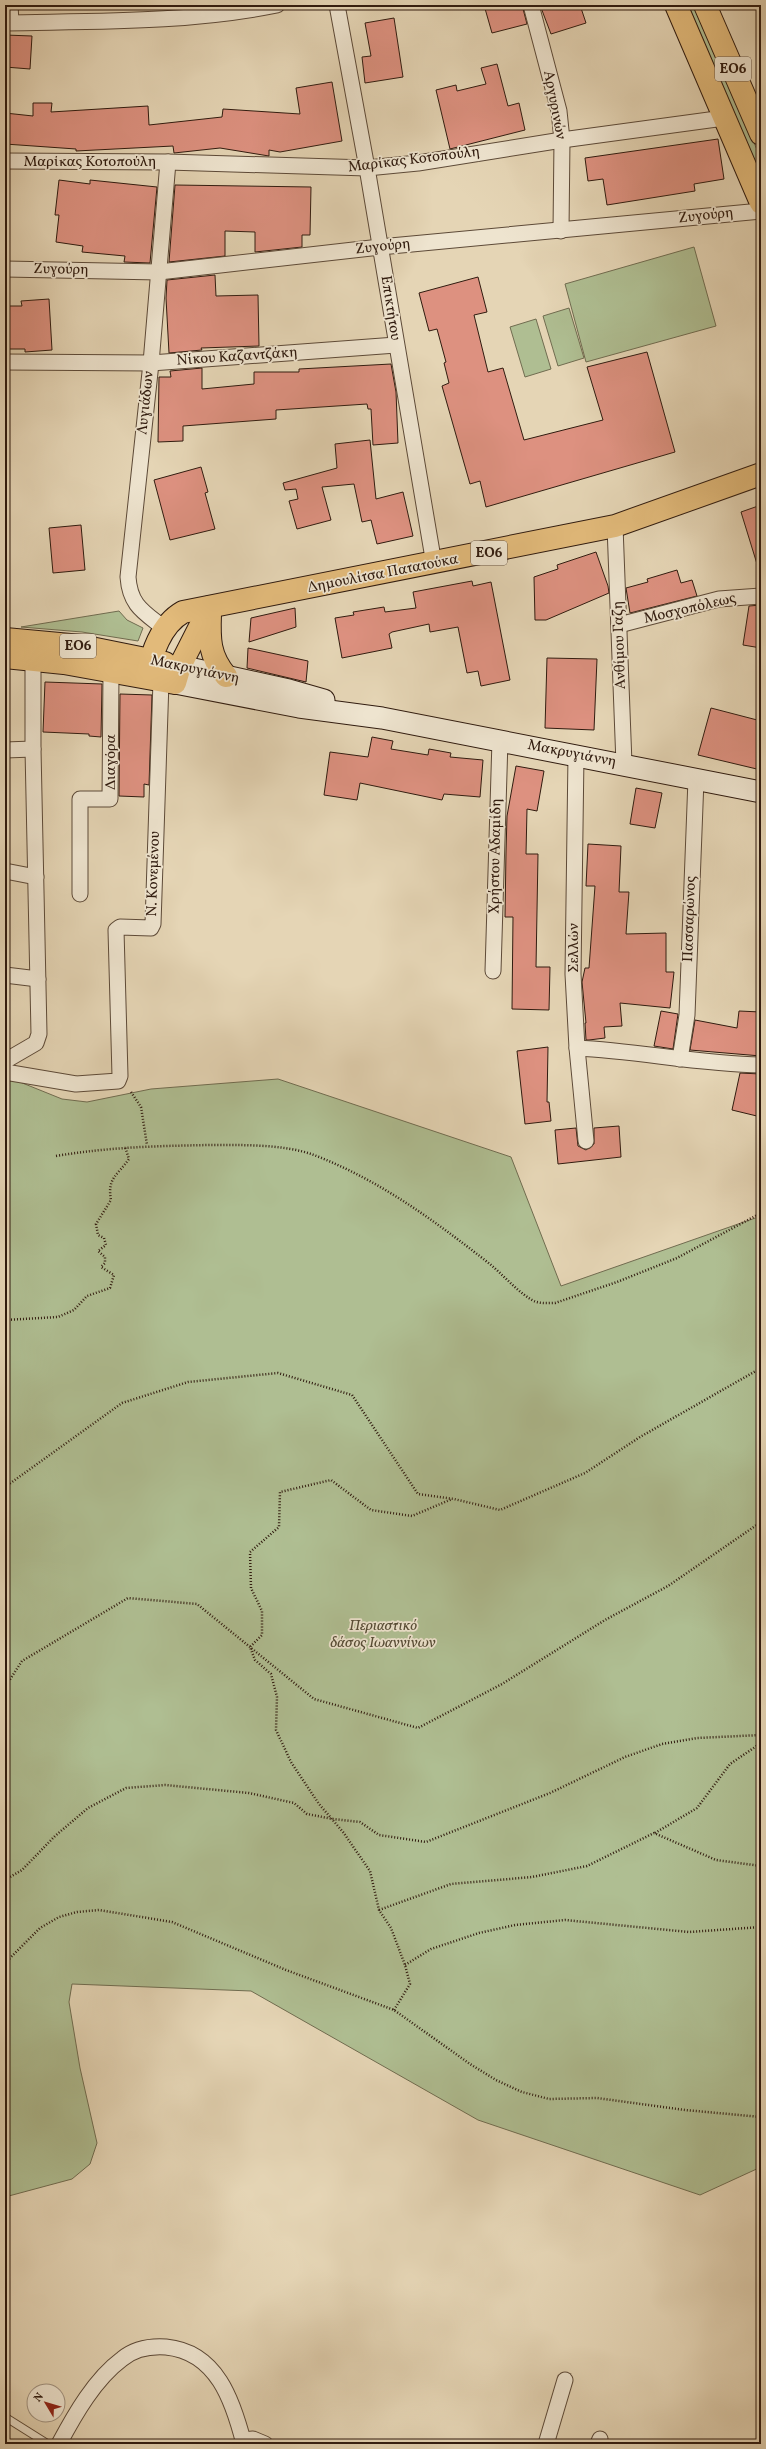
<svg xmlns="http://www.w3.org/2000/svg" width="766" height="2449" font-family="Vollkorn,serif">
	<rect width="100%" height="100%" fill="#e5d5b5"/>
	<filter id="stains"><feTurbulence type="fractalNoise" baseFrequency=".005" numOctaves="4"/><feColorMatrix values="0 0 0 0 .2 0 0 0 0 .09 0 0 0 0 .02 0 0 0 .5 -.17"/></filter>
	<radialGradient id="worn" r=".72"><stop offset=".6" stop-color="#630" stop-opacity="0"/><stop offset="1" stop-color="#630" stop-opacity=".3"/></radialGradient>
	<g fill="#afbe92" stroke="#706c50">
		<path d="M687,5H695L761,159V176Z"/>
		<path d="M694,247L716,326L586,362L565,284Z"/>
		<path d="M569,308L584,358L558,366L543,316Z"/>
		<path d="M536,319L551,369L525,377L510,327Z"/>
		<path d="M119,611L127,620L143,628L138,641L82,632L21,627Z"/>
		<path d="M5,1076L62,1099L87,1102L151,1089L278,1079L511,1157L561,1286L761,1216V2167L700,2195L478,2120L251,1991L72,1984L69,2002L80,2068L97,2143L90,2164L72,2179L5,2197Z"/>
	</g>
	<g fill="#dd9180" stroke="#301b0f">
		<path d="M484,5H522L527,24L492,33Z"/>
		<path d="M540,5H580L586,23L551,34Z"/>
		<path d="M394,18L403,77L365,83L362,57L371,56L365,23Z"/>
		<path d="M5,35L32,36L30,69L5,67Z"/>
		<path d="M497,64L508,106L519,103L525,130L450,149L436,90L456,85L457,91L486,84L481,68Z"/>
		<path d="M332,82L342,141L280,152L269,150V156L220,148L174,153L173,146L76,151V149L5,144V113L33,116V103H52L51,112L148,106L149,125L222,117L223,109L300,114L296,88Z"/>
		<path d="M718,139L724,179L694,184L695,191L607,205L603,179L588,181L585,158Z"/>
		<path d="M59,180L90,184V180L157,187L150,263L124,262L125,256L82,252L83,246L56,242L59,215H55Z"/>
		<path d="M175,185L311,187L310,235H302V247L255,252V232L225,231V256L169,262Z"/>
		<path d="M215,275L216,296L258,295L259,346L201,348L202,350L169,353L166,298L167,280Z"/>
		<path d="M478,277L487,312L474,315L488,372L503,368L524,440L603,420L587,367L647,352L675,452L486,507L480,481L470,484L442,386L449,383L444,363L446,362L437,329L429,331L419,293Z"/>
		<path d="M49,299L52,350L25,352V349H5V306H22L21,301Z"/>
		<path d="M391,364L396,392L398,443L373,445L371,409H368L367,404L276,410V419L183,426V441L158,442L159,377H171L170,371L202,368V389L254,384V372H299V369Z"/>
		<path d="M370,440L376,499L403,492L413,536L377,544L371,520L362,522L354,484L322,487L331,520L297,529L289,501L298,499L296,489L285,490L283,483L337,468L335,444Z"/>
		<path d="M201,467L208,492L205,493L215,529L170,540L154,480Z"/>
		<path d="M761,505V563L757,564L741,512Z"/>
		<path d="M81,525L85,570L53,573L49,528Z"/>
		<path d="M596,552L608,586L609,593L546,620H535L534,577L558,569L557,565Z"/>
		<path d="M677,570L681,583L692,580L697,596L630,613L626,588L648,582L647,579Z"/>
		<path d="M472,581L473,586L491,582L510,680L481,686L478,671L467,673L458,627L430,632L429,624L392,632L389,634L392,648L342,658L335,618L354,615L353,612L384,607L385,612L416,608L413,592Z"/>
		<path d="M761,605V648L743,645L749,606Z"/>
		<path d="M295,608L296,627L249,642L251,618Z"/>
		<path d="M248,648L308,661L306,682L247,668Z"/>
		<path d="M547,658L597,659L594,730L545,728Z"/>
		<path d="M45,682L102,684L101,737L89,736V734L43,732Z"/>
		<path d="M120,694L152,695L149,785L144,784V797L119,796Z"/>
		<path d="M711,708L761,721V770L698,755Z"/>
		<path d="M372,737L393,741L391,749L428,755L429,749L451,753L450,757L483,760L480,797L444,794L442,800L360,783L357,800L324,795L330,752L368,757Z"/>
		<path d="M516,766L544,771L537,811L527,809L526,854H538L536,967H550L549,1010L512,1009L513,917H505L506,852L507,816Z"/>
		<path d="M636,788L662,793L655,828L630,824Z"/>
		<path d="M588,844L621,846L619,892H629L626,934L666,933V972H674L670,1008L620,1003L622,1026L604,1027L605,1038L589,1040H586L585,1023H586L582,982L585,968H589L595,886H586Z"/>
		<path d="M661,1011L678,1014L673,1049L654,1046Z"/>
		<path d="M739,1011L761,1012V1056L690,1050L695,1020L737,1028Z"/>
		<path d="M548,1047L547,1102H549L551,1121L525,1124L517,1051Z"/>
		<path d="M740,1073L761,1074V1117L732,1110Z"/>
		<path d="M619,1126L621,1157L558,1164L555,1130L576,1128L578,1146L586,1150L594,1144V1128Z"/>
	</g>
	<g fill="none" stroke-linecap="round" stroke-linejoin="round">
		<g stroke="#5d4a38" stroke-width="9">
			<path id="lane" d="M5,2417L48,2444"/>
		</g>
		<g stroke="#5d4a38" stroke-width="17">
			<g id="street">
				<path d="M10,5L11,22"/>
				<path d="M337,5L367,168L434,564"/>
				<path d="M531,5L559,111L562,140L561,231"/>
				<path d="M5,23C96,21 187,23 277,5"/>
				<path d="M5,161L168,162L367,168L418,163L562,140L724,118"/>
				<path d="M5,269L159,272L380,247L761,211"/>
				<path d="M5,362L151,363L396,345"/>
				<path d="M615,526L624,764"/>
				<path d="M619,625L719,599L761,596"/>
				<path d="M165,629C144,612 130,606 128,577L151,363L168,162"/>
				<path d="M5,750L33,749"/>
				<path d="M576,755L573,974L577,1048L586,1141"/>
				<path d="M5,871L36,877"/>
				<path d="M80,894V799H110L111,672"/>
				<path d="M493,971L500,740"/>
				<path d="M5,975L38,979"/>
				<path d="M577,1048C639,1051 699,1064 761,1065"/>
				<path d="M680,1059L687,1015L696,779"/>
				<path d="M5,1068V1061L36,1043L39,1034L33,749V660"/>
				<path d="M5,1072L76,1084L118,1081L120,1076L116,930L120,927L151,928L153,924L161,681"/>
				<path d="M243,2440L253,2439L265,2444"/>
				<path d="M59,2444C75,2414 95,2379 122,2359C134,2349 151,2346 166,2347C217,2352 233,2401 244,2444"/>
				<path d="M546,2444L565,2380"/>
				<path d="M598,2444L600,2439"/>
			</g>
		</g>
		<g stroke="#301b0f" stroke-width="23">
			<g id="secondary">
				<path d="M180,666L289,690L324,700"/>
				<path d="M175,683L299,707L382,718L761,792"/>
			</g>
		</g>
		<g stroke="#301b0f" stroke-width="24">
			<g id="primary">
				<path d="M676,5L761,203"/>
				<path d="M705,5L761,134"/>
				<path d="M210,614C209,639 209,656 226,676"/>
				<path d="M5,639L81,646L165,663"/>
				<path d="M5,657L64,663L175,683L180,666L210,607"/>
				<path d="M146,677C152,654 160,625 183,612L615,526L761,474"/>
			</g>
		</g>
		<g stroke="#301b0f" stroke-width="2.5" stroke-dasharray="1 2" stroke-linecap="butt">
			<path d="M131,1092L141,1107L147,1145"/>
			<path d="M56,1156C110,1147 155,1146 210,1145C242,1145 284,1144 314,1155C379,1180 432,1219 486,1261C502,1273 515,1290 532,1300C539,1304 547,1303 555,1303L617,1282L677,1258L761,1213"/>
			<path d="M5,1320L58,1317L74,1310L87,1296L110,1288L114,1275L101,1267L105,1263V1257L98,1251L106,1245L104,1238L98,1235L96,1224L111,1200C107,1178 117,1176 129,1159L125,1147"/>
			<path d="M5,1487L122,1403L188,1382L278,1373L352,1395L418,1494L454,1499L500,1510L585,1473L640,1437L761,1368"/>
			<path d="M5,1687L22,1661L128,1598L197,1604L314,1699L418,1728L502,1684L605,1620L668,1586L761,1522"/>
			<path d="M655,1833L697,1808L730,1764L761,1743"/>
			<path d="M5,1880L22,1870L55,1836L88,1808L126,1788L165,1785L249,1793L294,1803L307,1814L333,1819L360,1822L379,1835L426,1842L550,1793L625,1757L662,1744L697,1738L761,1735"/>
			<path d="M379,1910L451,1884L532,1877L587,1866L654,1833L716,1860L761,1866"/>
			<path d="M5,1963L40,1928L59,1917L77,1912L99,1910L172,1922L286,1970L394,2010L470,2064L496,2080L522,2092L549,2099L597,2098L685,2110L761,2117"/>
			<path d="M405,1965L431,1949L479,1933L515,1925L565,1920L689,1932L761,1927"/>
			<path d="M394,2010L410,1984L405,1965L391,1928L379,1910L370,1871L343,1832L319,1804L291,1762L276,1730L277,1697L271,1674L255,1660L250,1647L262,1635V1611L251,1588L250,1552L279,1527L280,1492L331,1480L371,1510L412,1516L452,1499"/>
		</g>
		<use href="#lane" stroke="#eee4cf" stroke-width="7"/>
		<use href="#street" stroke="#eee4cf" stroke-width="15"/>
		<use href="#secondary" stroke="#eee4cf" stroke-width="21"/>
		<use href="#primary" stroke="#e2ba7a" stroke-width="22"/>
	</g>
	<g text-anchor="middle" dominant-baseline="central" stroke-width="3.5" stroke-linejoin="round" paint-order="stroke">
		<g fill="#eee4cf" stroke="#695749" stroke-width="1">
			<rect x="715" y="57" width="36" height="24" rx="3"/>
			<rect x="471" y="541" width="36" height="24" rx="3"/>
			<rect x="60" y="634" width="36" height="24" rx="3"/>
		</g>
		<g font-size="14" font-weight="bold" fill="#301b0f">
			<text x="733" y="69">ΕΟ6</text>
			<text x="489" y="553">ΕΟ6</text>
			<text x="78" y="646">ΕΟ6</text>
		</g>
		<g font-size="15" fill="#301b0f" stroke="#eee4cf">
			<text transform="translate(554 105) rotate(79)">Αργυρινών</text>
			<text transform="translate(414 160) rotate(-7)">Μαρίκας Κοτοπούλη</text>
			<text x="90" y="162">Μαρίκας Κοτοπούλη</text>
			<text transform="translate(706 216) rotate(-6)">Ζυγούρη</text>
			<text transform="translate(383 247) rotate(-6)">Ζυγούρη</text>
			<text transform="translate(61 270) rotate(1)">Ζυγούρη</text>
			<text transform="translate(390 308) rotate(81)">Επικτήτου</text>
			<text transform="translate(237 357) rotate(-4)">Νίκου Καζαντζάκη</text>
			<text transform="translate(146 403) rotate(-84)">Λυγιάδων</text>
			<text transform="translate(383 574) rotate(-11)">Δημουλίτσα Πατατούκα</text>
			<text transform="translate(690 609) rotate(-13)">Μοσχοπόλεως</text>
			<text transform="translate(620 645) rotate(-92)">Ανθίμου Γαζη</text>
			<text transform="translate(195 670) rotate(12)">Μακρυγιάννη</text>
			<text transform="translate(572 754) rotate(11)">Μακρυγιάννη</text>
			<text transform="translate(111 762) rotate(-90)">Διαγόρα</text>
			<text transform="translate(496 856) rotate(-89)">Χρήστου Αδαμίδη</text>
			<text transform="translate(154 874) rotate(-88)">Ν. Κονεμένου</text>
			<text transform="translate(690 919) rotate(-88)">Πασσαρώνος</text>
			<text transform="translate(574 948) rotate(-90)">Σελλών</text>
		</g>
		<g font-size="15" font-style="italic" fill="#564c36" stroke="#eee4cf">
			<text x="383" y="1626">Περιαστικό<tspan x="383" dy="17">δάσος Ιωαννίνων</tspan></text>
		</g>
	</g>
	<rect width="766" height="2449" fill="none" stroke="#e5d5b5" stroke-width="20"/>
	<rect x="6" y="6" width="754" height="2437" fill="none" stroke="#301b0f" stroke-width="2"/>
	<rect x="10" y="10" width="746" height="2429" fill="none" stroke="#301b0f"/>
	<g transform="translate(46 2403) rotate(308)"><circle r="19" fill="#eee4cf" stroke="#a29482"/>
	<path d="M0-3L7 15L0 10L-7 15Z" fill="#8f2418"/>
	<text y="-6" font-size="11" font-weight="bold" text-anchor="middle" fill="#301b0f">N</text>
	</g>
	<rect width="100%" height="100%" filter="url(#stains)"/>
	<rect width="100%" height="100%" fill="url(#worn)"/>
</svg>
